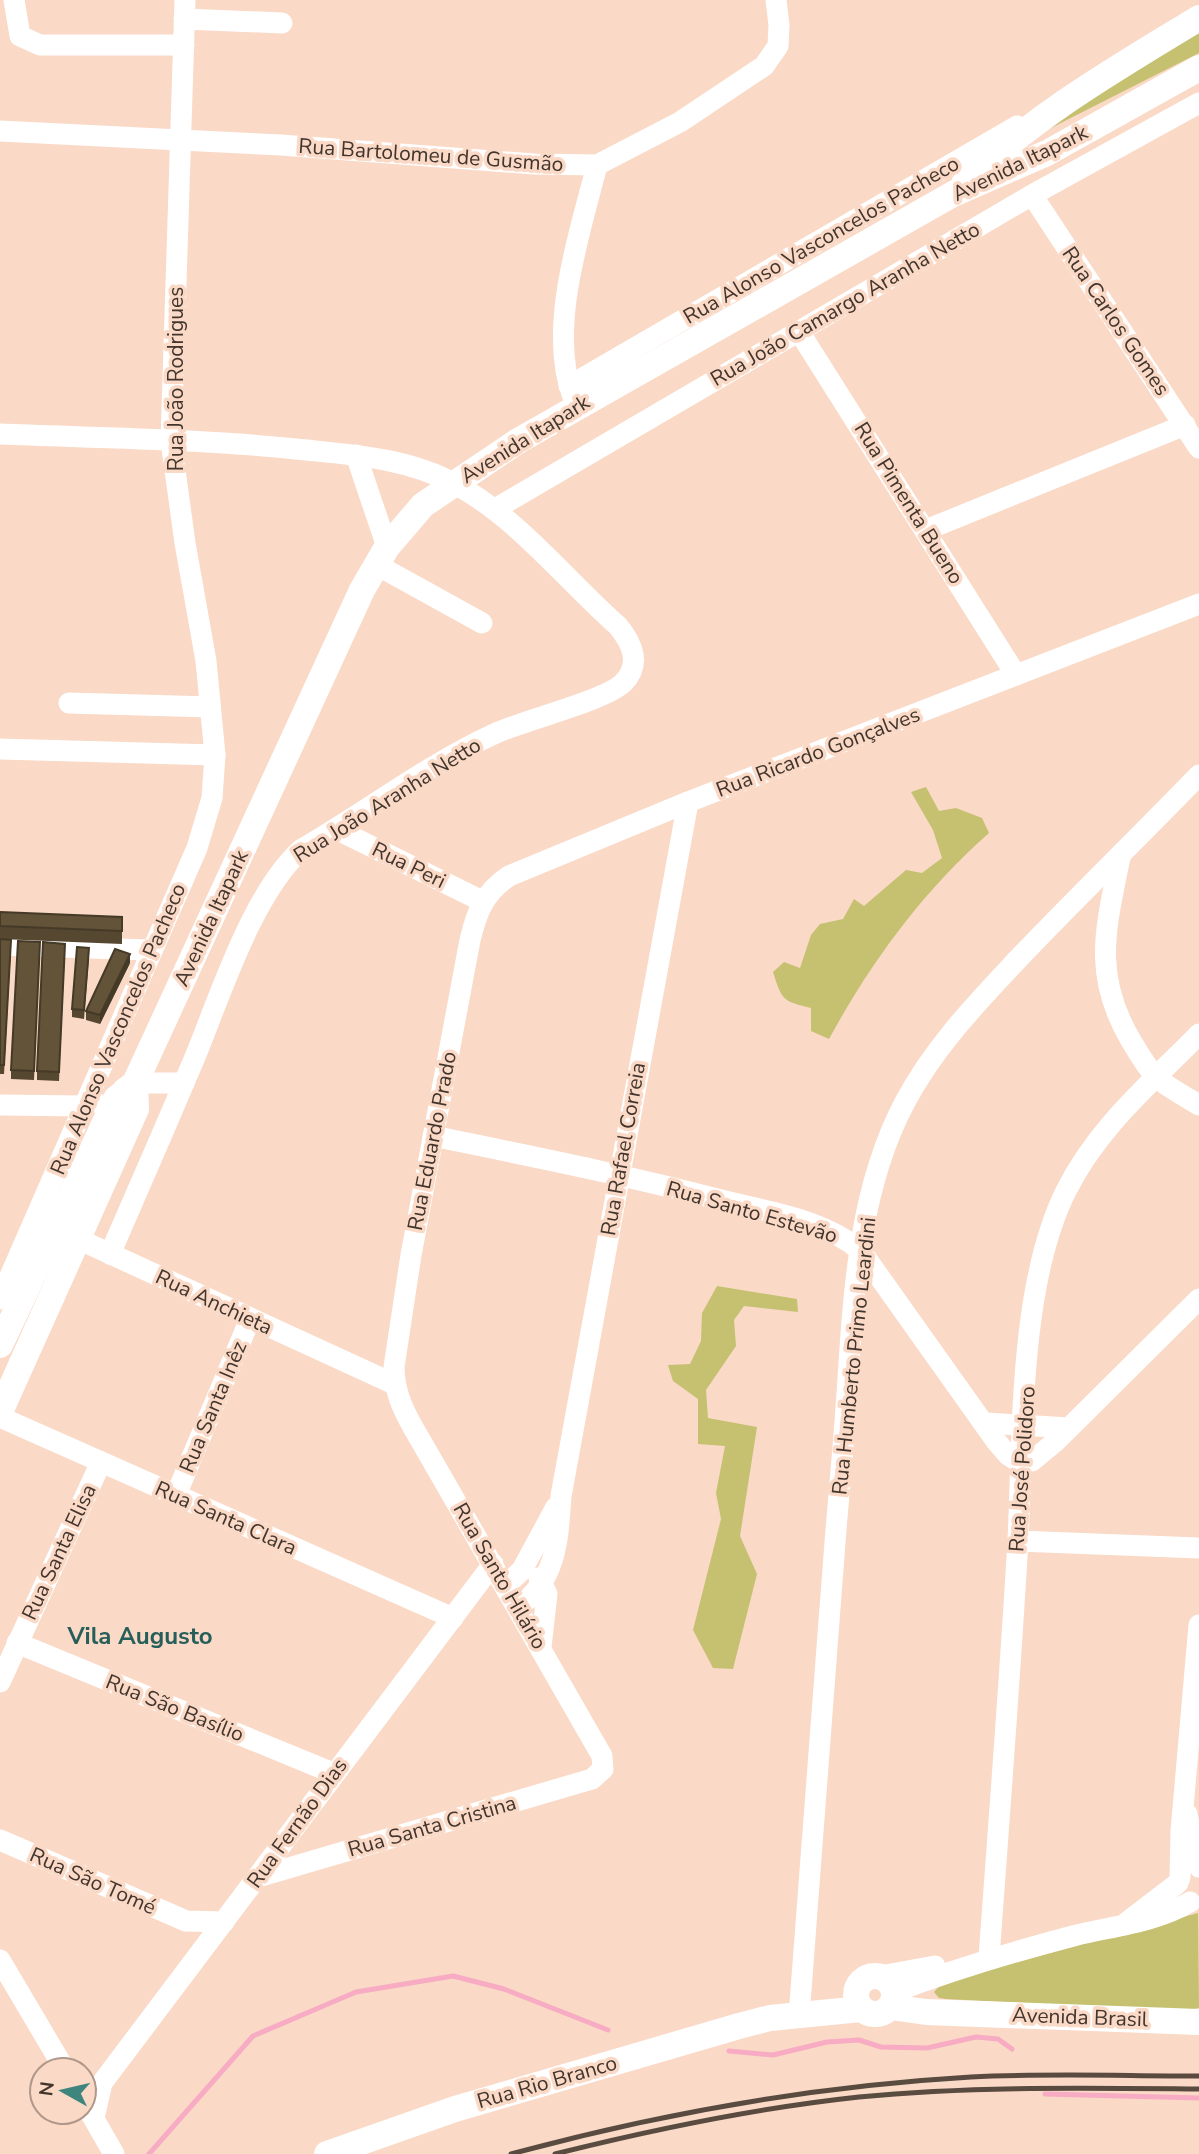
<svg xmlns="http://www.w3.org/2000/svg" width="1199" height="2154" font-family="'Nunito Sans',sans-serif">
	<rect width="100%" height="100%" fill="#fad9c6"/>
	<g fill="#c5c171">
		<path d="M1199,29V53L1045,131L1110,82Z"/>
		<path d="M926,787L939,811L956,808L982,818L989,833C923,891 871,962 829,1039L811,1031V1008C782,1001 782,1000 773,972L784,962L800,968L811,935L820,924L843,919L854,899L864,906L906,870L922,873L942,858L933,830L911,792Z"/>
		<path d="M717,1286L797,1299L798,1312L744,1306L734,1320L736,1346L706,1390L708,1418L757,1427L740,1536L757,1574L733,1669L713,1668L693,1630L721,1519L716,1493L725,1446L698,1444V1399L673,1381L668,1365L690,1364L701,1341L702,1313Z"/>
		<path d="M1198,1913L1199,2008L1183,2011L946,1999L939,1998L934,1992L943,1982Z"/>
	</g>
	<g fill="none" stroke-linecap="round" stroke-linejoin="round">
		<g stroke="#f7acc3" stroke-width="5">
			<path d="M729,2051L773,2055L827,2042L859,2040L881,2047L927,2048L976,2037L998,2039L1012,2049"/>
			<path d="M1045,2094L1199,2098"/>
			<path d="M149,2154L253,2036L356,1992L453,1976L504,1989L608,2030"/>
		</g>
		<g stroke="#fff" stroke-width="21">
			<path d="M14,0L20,36L40,45H184"/>
			<path d="M184,19L282,23"/>
			<path d="M0,131L281,145L534,164L597,165L680,122L764,66L778,46L779,25L776,0"/>
			<path d="M1032,195L1199,448"/>
			<path d="M800,333L1016,675"/>
			<path d="M569,386L1017,126"/>
			<path d="M573,397C547,329 580,233 597,165"/>
			<path d="M0,434C102,438 205,439 306,450C356,455 410,459 455,484C518,518 565,579 618,626C632,643 642,664 623,683C604,701 524,720 494,734C427,765 366,812 302,849C253,892 220,996 195,1057C167,1123 139,1188 110,1254"/>
			<path d="M356,455L387,547"/>
			<path d="M495,509L1032,195L1199,103"/>
			<path d="M926,530L1185,425"/>
			<path d="M377,565L482,623"/>
			<path d="M69,703L210,707"/>
			<path d="M0,749L215,755"/>
			<path d="M336,829L482,901"/>
			<path d="M1120,857C1106,928 1092,973 1130,1039C1138,1052 1147,1069 1158,1079C1171,1089 1186,1097 1199,1105"/>
			<path d="M0,945L150,950"/>
			<path d="M124,1088L135,1083H184"/>
			<path d="M0,1105L84,1106L95,1101"/>
			<path d="M433,1136C530,1156 626,1175 721,1200C768,1212 823,1219 861,1251L996,1441L1008,1455L1021,1463L1032,1461L1055,1442L1199,1299"/>
			<path d="M65,1233L394,1384"/>
			<path d="M0,1299L197,848L212,798L215,755L206,661L185,543L171,441L185,0"/>
			<path d="M0,1417L453,1618"/>
			<path d="M985,1423L1069,1428"/>
			<path d="M176,1495L250,1319"/>
			<path d="M1018,1541L1199,1548"/>
			<path d="M539,1578L547,1594L541,1647"/>
			<path d="M506,1585L522,1570L556,1507"/>
			<path d="M518,1607C557,1580 558,1539 561,1496L688,802"/>
			<path d="M17,1643L333,1773"/>
			<path d="M0,1682L101,1462"/>
			<path d="M1187,1814L1199,1867"/>
			<path d="M0,1840L186,1921L224,1922"/>
			<path d="M258,1877L592,1779L603,1769L602,1756L425,1448C410,1422 394,1399 394,1367L411,1255L470,940C477,911 484,893 509,876L688,802L1199,604"/>
			<path d="M1180,1878L1181,1831L1199,1625"/>
			<path d="M1127,1922L1178,1883"/>
			<path d="M989,1958C999,1819 1010,1679 1018,1540C1023,1435 1019,1285 1066,1191C1097,1128 1151,1083 1199,1034"/>
			<path d="M0,1960L65,2070"/>
			<path d="M880,1976L935,1966"/>
			<path d="M894,1992C953,1970 1012,1952 1073,1936C1113,1926 1154,1923 1190,1902"/>
			<path d="M803,2013L800,2003C813,1817 827,1632 843,1447C853,1333 850,1205 905,1102C934,1047 976,1004 1018,959C1077,897 1139,837 1199,775"/>
			<path d="M87,2107L114,2154"/>
			<path d="M94,2118L102,2083L493,1564"/>
		</g>
		<g stroke="#fff" stroke-width="26">
			<path d="M964,184C1033,116 1117,68 1199,18"/>
			<path d="M0,1345L116,1099L135,1083L362,590L387,547L423,505L518,441L953,194L1047,153L1199,68"/>
			<path d="M0,1412L136,1109L135,1083"/>
			<circle cx="875" cy="1995" r="19"/>
			<path d="M891,2007L926,2012L1199,2022"/>
			<path d="M327,2154L455,2109L739,2026L770,2018L861,2009"/>
		</g>
		<g stroke="#5a4b41" stroke-width="5">
			<path d="M511,2154C662,2113 815,2086 971,2077C1046,2073 1123,2076 1199,2076"/>
			<path d="M555,2154C655,2129 756,2108 859,2097C972,2086 1085,2088 1199,2089"/>
		</g>
	</g>
	<g fill="#554730">
		<path d="M0,912L122,917V944L0,939Z"/>
		<path d="M0,939L11,949L4,1074H0Z"/>
		<path d="M40,942L34,1080L11,1079V1070Z"/>
		<path d="M65,952L59,1081L37,1080V1071Z"/>
		<path d="M89,957L84,1019L72,1017V1009Z"/>
		<path d="M130,963L100,1024L86,1020V1011Z"/>
	</g>
	<path fill="#453a27" d="M130,954V963L100,1024V1015Z"/>
	<g fill="#635338" stroke="#453a27" stroke-width="2">
		<path d="M0,912L122,917V931L0,926Z"/>
		<path d="M0,939L11,940L4,1065H0Z"/>
		<path d="M18,941L40,942L34,1071L11,1070Z"/>
		<path d="M43,942L65,944L59,1072L37,1071Z"/>
		<path d="M77,947L89,948L84,1010L72,1009Z"/>
		<path d="M115,949L130,954L100,1015L86,1011Z"/>
	</g>
	<g text-anchor="middle" dominant-baseline="central" stroke-width="7" stroke-linejoin="round" paint-order="stroke">
		<g font-size="21" fill="#42352d" stroke="#fad9c6">
			<text transform="translate(431 155) rotate(4)">Rua Bartolomeu de Gusmão</text>
			<text transform="translate(1020 163) rotate(-26)">Avenida Itapark</text>
			<text transform="translate(821 240) rotate(-30)">Rua Alonso Vasconcelos Pacheco</text>
			<text transform="translate(845 304) rotate(-30)">Rua João Camargo Aranha Netto</text>
			<text transform="translate(1116 321) rotate(56)">Rua Carlos Gomes</text>
			<text transform="translate(176 379) rotate(-90)">Rua João Rodrigues</text>
			<text transform="translate(525 439) rotate(-32)">Avenida Itapark</text>
			<text transform="translate(909 503) rotate(58)">Rua Pimenta Bueno</text>
			<text transform="translate(818 752) rotate(-21)">Rua Ricardo Gonçalves</text>
			<text transform="translate(387 800) rotate(-32)">Rua João Aranha Netto</text>
			<text transform="translate(409 865) rotate(26)">Rua Peri</text>
			<text transform="translate(211 918) rotate(-65)">Avenida Itapark</text>
			<text transform="translate(118 1029) rotate(-67)">Rua Alonso Vasconcelos Pacheco</text>
			<text transform="translate(432 1141) rotate(-79)">Rua Eduardo Prado</text>
			<text transform="translate(623 1149) rotate(-80)">Rua Rafael Correia</text>
			<text transform="translate(752 1212) rotate(16)">Rua Santo Estevão</text>
			<text transform="translate(214 1302) rotate(25)">Rua Anchieta</text>
			<text transform="translate(854 1356) rotate(-84)">Rua Humberto Primo Leardini</text>
			<text transform="translate(213 1407) rotate(-67)">Rua Santa Inêz</text>
			<text transform="translate(1022 1469) rotate(-86)">Rua José Polidoro</text>
			<text transform="translate(226 1518) rotate(24)">Rua Santa Clara</text>
			<text transform="translate(59 1552) rotate(-65)">Rua Santa Elisa</text>
			<text transform="translate(500 1576) rotate(60)">Rua Santo Hilário</text>
			<text transform="translate(175 1708) rotate(22)">Rua São Basílio</text>
			<text transform="translate(297 1823) rotate(-54)">Rua Fernão Dias</text>
			<text transform="translate(432 1826) rotate(-16)">Rua Santa Cristina</text>
			<text transform="translate(93 1881) rotate(24)">Rua São Tomé</text>
			<text transform="translate(1080 2017) rotate(2)">Avenida Brasil</text>
			<text transform="translate(547 2082) rotate(-16)">Rua Rio Branco</text>
		</g>
		<g font-size="24" font-weight="bold" fill="#265f59" stroke="#fad9c6">
			<text x="140" y="1636">Vila Augusto</text>
		</g>
	</g>
	<g transform="translate(63 2091) rotate(278)"><circle r="33" fill="#fad9c6" stroke="#b09789" stroke-width="2"/>
	<path d="M0-5L12 26L0 18L-12 26Z" fill="#3e857d"/>
	<text y="-10" font-size="19" font-weight="bold" text-anchor="middle" fill="#42352d">N</text>
	</g>
</svg>
